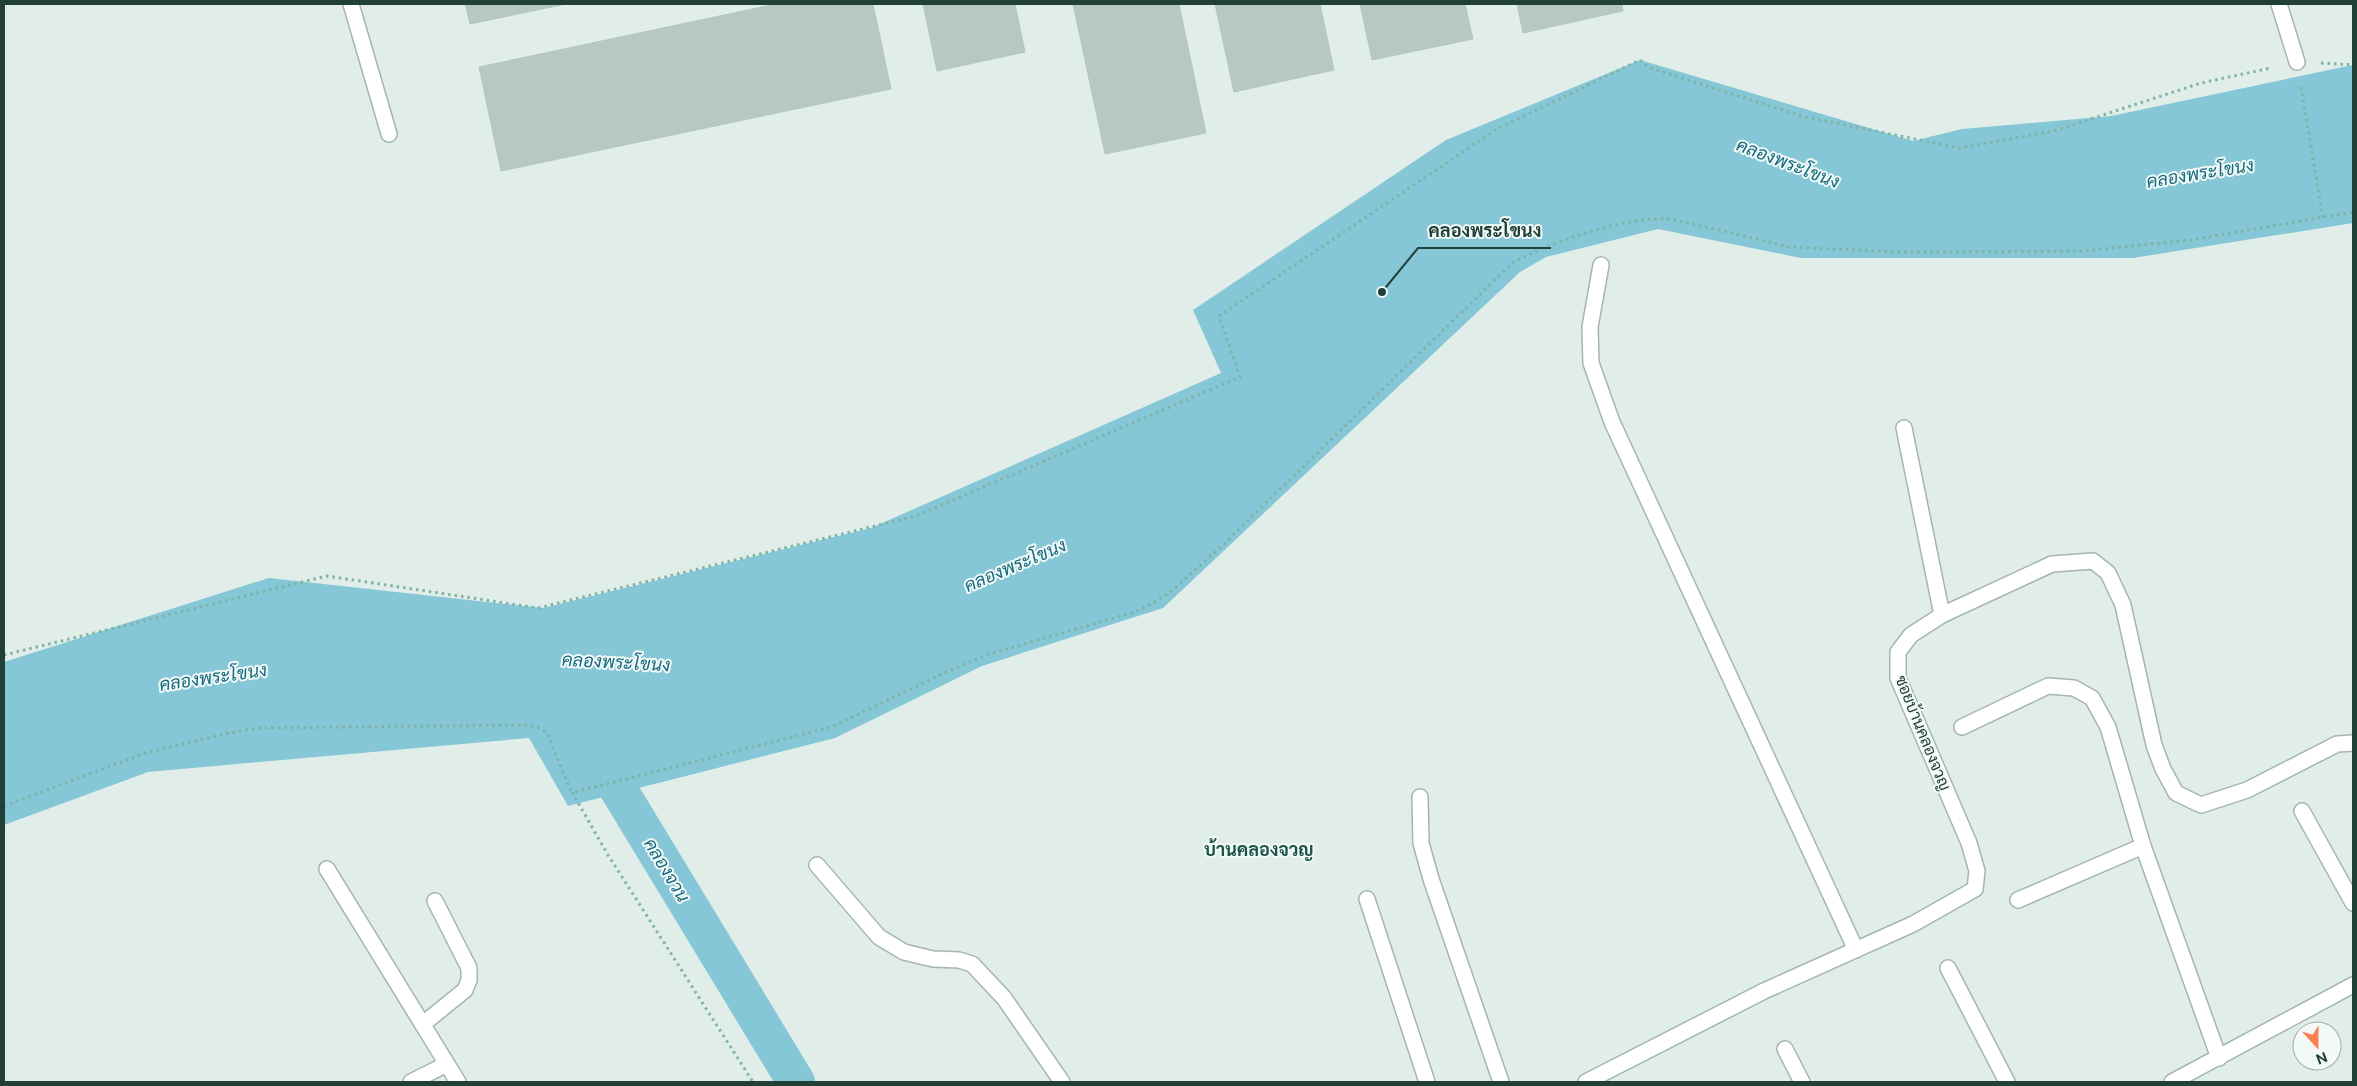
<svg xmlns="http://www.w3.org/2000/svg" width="2357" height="1086" font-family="'Public Sans',Sarabun,sans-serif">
	<rect width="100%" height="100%" fill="#e1ede8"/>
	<path fill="#85c7d7" d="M1640,60L1913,141L1962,129L2111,116L2353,65V223L2133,258H1801L1658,229L1546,257L1520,272L1163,608L982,666L835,738L568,806L529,738L148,772L4,825V662L269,578L543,608L871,528L1221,373L1193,310L1446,140Z"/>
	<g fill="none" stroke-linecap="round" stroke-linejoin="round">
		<path stroke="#85c7d7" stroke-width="38" d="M594,749L796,1082"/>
	</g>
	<g fill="#b6c8c1" stroke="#b3c7c0">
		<path d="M465,4H566L470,24Z"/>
		<path d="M776,4H873L891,89L501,171L479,67Z"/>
		<path d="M923,4H1015L1025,52L937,71Z"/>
		<path d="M1073,4H1179L1206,133L1105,154Z"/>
		<path d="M1215,4H1320L1334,70L1234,92Z"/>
		<path d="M1360,4H1465L1473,39L1372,60Z"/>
		<path d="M1517,4H1622L1623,11L1523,33Z"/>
	</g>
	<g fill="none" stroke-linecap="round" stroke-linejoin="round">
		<g stroke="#a3b6b0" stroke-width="18">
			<g id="service">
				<path d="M351,4L389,134"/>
				<path d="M2279,4L2297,62"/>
			</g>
		</g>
		<g stroke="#a3b6b0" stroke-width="18">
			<g id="minor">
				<path d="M1601,265L1590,327L1591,363L1612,422L1856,950"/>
				<path d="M1904,428L1942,615"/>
				<path d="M1962,727L2048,686L2074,688L2092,698L2108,727L2143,846L2219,1058"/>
				<path d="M1420,797L1421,843L1431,879L1501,1082"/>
				<path d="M2302,811L2353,903"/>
				<path d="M817,865L879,937L904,952L933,959L959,960L972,964L1004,998L1062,1082"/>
				<path d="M327,869L458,1082"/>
				<path d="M1367,899L1427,1082"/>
				<path d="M2018,900L2143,846"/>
				<path d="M1948,968L2007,1082"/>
				<path d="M423,1024L465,990L469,980V968L435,901"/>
				<path d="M1785,1049L1802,1082"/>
				<path d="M411,1082L447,1064"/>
				<path d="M1586,1082L1764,991L1913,924L1975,889L1977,871L1969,843L1898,678V652L1911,635L1942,615L2052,564L2093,561L2108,573L2123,605L2154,745L2163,769L2176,793L2201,805L2247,790L2337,744L2353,743"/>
				<path d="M2172,1082L2353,985"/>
			</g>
		</g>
		<g stroke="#7fb3a5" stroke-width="3" stroke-dasharray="2.5 4" stroke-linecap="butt">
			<path d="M2321,63L2353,65"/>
			<path d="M2301,87L2323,217"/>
			<path d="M4,655L327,576L538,608L916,516L1240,377L1219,316L1497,129L1640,60L1648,67L1801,116L1959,148L2054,131L2201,83L2271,68"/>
			<path d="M572,792L608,855L753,1082"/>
			<path d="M4,806L145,753L229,733L258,728L526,725L540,728L547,733L570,789L575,792L824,729L838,724L944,673L986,655L1135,612L1155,602L1169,593L1222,546L1512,263C1551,242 1628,215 1672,219L1790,247L1901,252L2082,251L2191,240L2353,212"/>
		</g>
		<use href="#service" stroke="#fff" stroke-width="15"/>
		<use href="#minor" stroke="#fff" stroke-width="15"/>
	</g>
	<g text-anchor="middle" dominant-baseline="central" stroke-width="4" stroke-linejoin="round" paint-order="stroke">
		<g font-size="16" fill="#204038" stroke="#f2f9f6">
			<text transform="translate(1923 733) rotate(68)">ซอยบ้านคลองจวญ</text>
		</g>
		<g font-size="18" font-style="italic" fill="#156b81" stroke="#f2f9f6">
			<text transform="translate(1788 163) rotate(21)">คลองพระโขนง</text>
			<text transform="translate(2200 173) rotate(-9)">คลองพระโขนง</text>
			<text transform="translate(1015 565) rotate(-23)">คลองพระโขนง</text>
			<text transform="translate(616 662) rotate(3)">คลองพระโขนง</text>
			<text transform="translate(213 677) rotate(-8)">คลองพระโขนง</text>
			<text transform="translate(667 870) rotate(59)">คลองจวน</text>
		</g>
		<g font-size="18" font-weight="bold" fill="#1a5347" stroke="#f2f9f6">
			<text x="1259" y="849">บ้านคลองจวญ</text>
		</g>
	</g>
	<path fill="none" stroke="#204038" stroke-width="2" d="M1382 292L1418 248H1551"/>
	<circle fill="#204038" stroke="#f2f9f6" stroke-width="2" cx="1382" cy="292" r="5"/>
	<g font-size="18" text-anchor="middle" font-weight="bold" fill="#204038" stroke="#f2f9f6" stroke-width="4" stroke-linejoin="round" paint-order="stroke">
		<text x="1485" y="237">คลองพระโขนง</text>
	</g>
	<rect width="2357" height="1086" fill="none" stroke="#204038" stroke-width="10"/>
	<g transform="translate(2317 1046) rotate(159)"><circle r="24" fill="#f2f9f6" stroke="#9eafaa"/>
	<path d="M0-4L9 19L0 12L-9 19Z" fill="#fd8050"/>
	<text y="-8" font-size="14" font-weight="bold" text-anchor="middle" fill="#204038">N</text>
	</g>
</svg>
